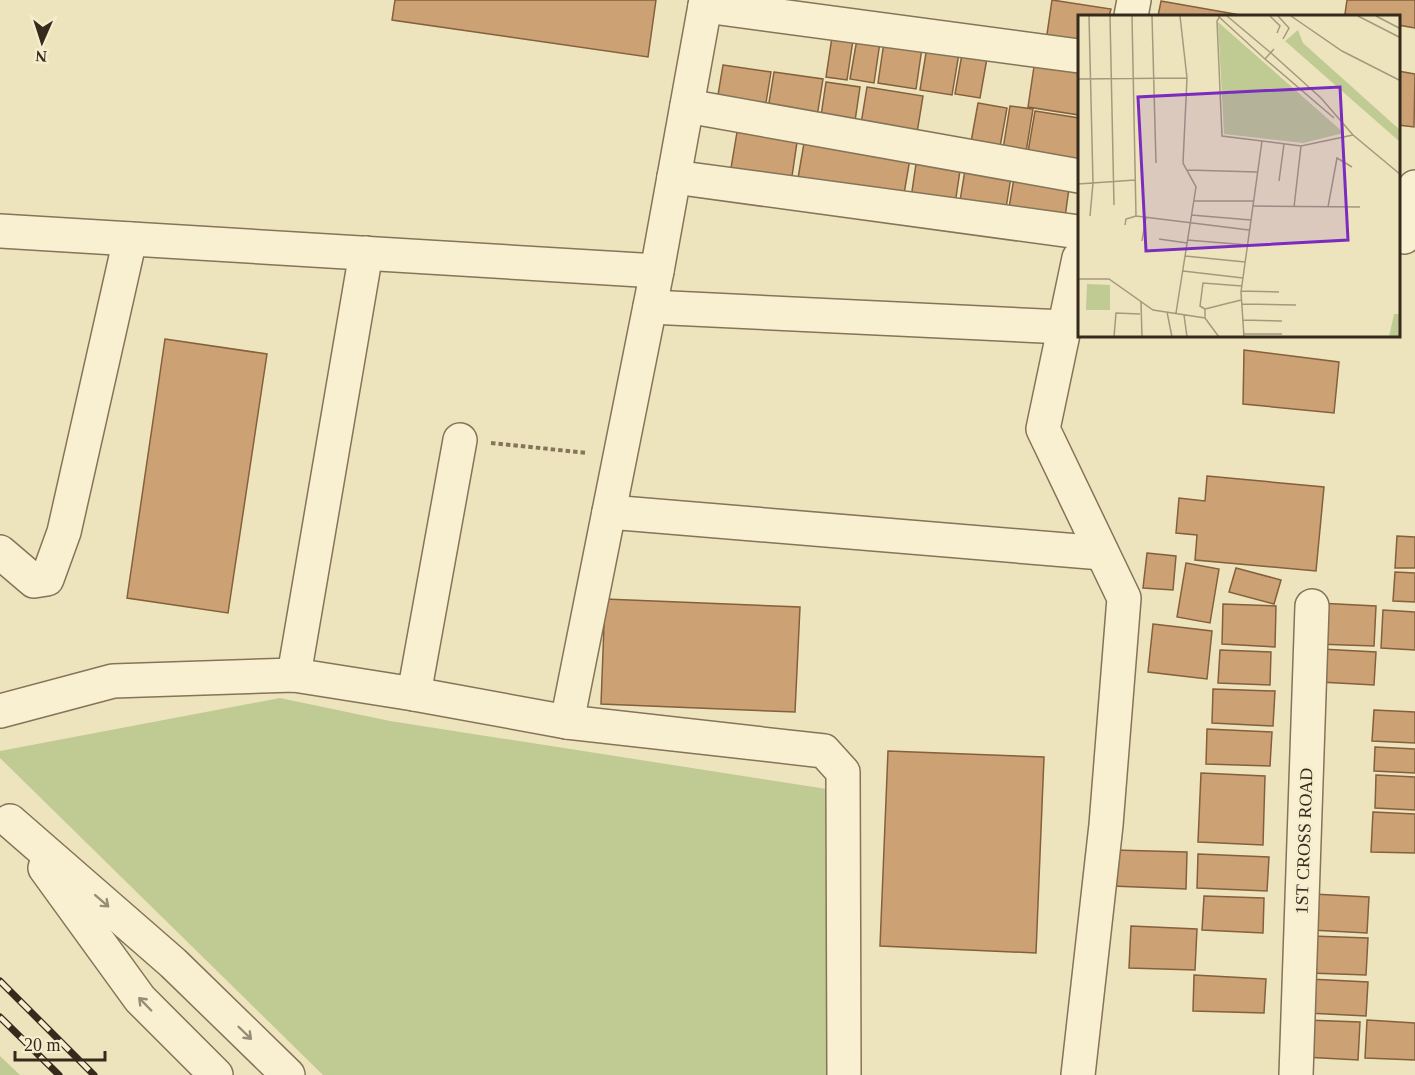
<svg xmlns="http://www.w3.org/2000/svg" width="1415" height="1075" font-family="'Times New Roman',serif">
	<rect width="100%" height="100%" fill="#ede4be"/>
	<g fill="#bfcb93">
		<path d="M280,698L390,721L827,789V1075H323L0,758V751Z"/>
		<path d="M0,1056L20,1075H0Z"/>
	</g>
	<g fill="#cca174" stroke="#84603d" stroke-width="1.5">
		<path d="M395,0H656L648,57L392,20Z"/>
		<path d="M1052,0L1111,9L1109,16H1079V46L1046,41Z"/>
		<path d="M1347,0H1415V28L1398,25V16H1357L1345,14Z"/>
		<path d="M1161,1L1246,16H1158Z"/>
		<path d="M832,37L853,40L847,80L826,77Z"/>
		<path d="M857,39L880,42L874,83L850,79Z"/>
		<path d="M884,42L922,48L916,89L878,83Z"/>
		<path d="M927,47L959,53L952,95L920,90Z"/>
		<path d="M962,54L987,58L980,98L955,94Z"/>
		<path d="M1035,60L1079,67V115L1028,107Z"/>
		<path d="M723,65L771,72L764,115L716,107Z"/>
		<path d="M1398,71L1415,74L1414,127L1398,125Z"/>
		<path d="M774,72L823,79L816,123L767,115Z"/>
		<path d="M826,82L860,87L855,121L821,116Z"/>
		<path d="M867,87L923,96L916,139L860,130Z"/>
		<path d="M978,103L1007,108L1000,147L971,142Z"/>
		<path d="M1010,106L1033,109L1026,152L1003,149Z"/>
		<path d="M1035,111L1079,118V161L1028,152Z"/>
		<path d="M737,132L797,142L791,183L730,174Z"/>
		<path d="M805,137L911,153L904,194L798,178Z"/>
		<path d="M917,157L961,164L955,204L911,198Z"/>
		<path d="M966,164L1012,171L1006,208L960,201Z"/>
		<path d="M1015,172L1070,181L1065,217L1009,208Z"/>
		<path d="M165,339L267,354L228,613L127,598Z"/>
		<path d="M1244,350L1339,362L1334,413L1243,404Z"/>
		<path d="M1207,476L1324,487L1316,571L1195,560L1197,535L1176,533L1179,498L1205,501Z"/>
		<path d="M1397,536L1415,537V568H1395Z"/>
		<path d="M1147,553L1176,556L1173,590L1143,588Z"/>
		<path d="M1186,563L1219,569L1210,623L1177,617Z"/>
		<path d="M1236,568L1281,580L1274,604L1229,592Z"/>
		<path d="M1395,572L1415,573V602L1393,601Z"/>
		<path d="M605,599L800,607L795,712L601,704Z"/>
		<path d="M1318,603L1376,606L1374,646L1316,644Z"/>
		<path d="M1223,604L1276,606L1275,647L1222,644Z"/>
		<path d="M1383,610L1415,612V650L1381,648Z"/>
		<path d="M1153,624L1212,631L1207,679L1148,672Z"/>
		<path d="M1321,649L1376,652L1374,685L1320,682Z"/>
		<path d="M1220,650L1271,652L1270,685L1218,683Z"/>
		<path d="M1213,689L1275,691L1273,726L1212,723Z"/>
		<path d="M1374,710L1415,712V743L1372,741Z"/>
		<path d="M1207,729L1272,732L1270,766L1206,764Z"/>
		<path d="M1375,747L1415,749V773L1374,771Z"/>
		<path d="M888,751L1044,757L1036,953L880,946Z"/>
		<path d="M1201,773L1265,776L1263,845L1198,842Z"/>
		<path d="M1376,775L1415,777V810L1375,808Z"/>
		<path d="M1373,812L1415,814V853L1371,852Z"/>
		<path d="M1114,850L1187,852L1186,889L1112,886Z"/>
		<path d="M1198,854L1269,857L1267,891L1197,888Z"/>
		<path d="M1313,894L1369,897L1367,933L1311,930Z"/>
		<path d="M1204,896L1264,898L1263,933L1202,930Z"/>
		<path d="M1131,926L1197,929L1195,970L1129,968Z"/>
		<path d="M1311,936L1368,938L1366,975L1309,973Z"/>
		<path d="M1194,975L1266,979L1264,1013L1193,1011Z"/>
		<path d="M1309,979L1368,982L1366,1016L1307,1013Z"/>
		<path d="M1306,1020L1360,1022L1358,1060L1304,1057Z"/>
		<path d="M1367,1020L1415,1023V1060L1365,1058Z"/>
	</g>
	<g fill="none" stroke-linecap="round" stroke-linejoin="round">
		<g stroke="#857457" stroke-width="36">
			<g id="minor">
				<path d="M705,6L1079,56"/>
				<path d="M1131,16L1134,0"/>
				<path d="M687,106L1079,176"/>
				<path d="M674,177L1079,232"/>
				<path d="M0,231L657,271"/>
				<path d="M1404,237L1415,187"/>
				<path d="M650,307L1064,327"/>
				<path d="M609,512L1102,553"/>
				<path d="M0,552L34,581L47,579L64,532L130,239"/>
				<path d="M294,675L366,253"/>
				<path d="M414,694L460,440"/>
				<path d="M0,711L113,681L294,675L414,694L567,722L657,271L706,0"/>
				<path d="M567,722L824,751L843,772L844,1075"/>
				<path d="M10,821L173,963L288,1075"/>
				<path d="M45,868L140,999L216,1075"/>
				<path d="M1078,1075L1106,825L1124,598L1043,429L1079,258"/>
				<path d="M1296,1075L1312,606"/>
			</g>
		</g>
		<path stroke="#857457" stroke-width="4" stroke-dasharray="4.5 3" stroke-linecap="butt" d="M491,443L588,453"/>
		<use href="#minor" stroke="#f8f0d1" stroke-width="33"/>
		<g stroke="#352a1c" stroke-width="7">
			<g id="rail">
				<path d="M0,981L94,1075"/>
				<path d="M0,1017L59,1075"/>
			</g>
		</g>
		<use href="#rail" stroke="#f5edce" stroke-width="4.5" stroke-dasharray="14" stroke-linecap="butt"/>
	</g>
	<defs><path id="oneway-shaft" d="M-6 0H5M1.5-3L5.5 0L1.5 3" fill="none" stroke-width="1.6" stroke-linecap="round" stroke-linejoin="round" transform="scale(1.5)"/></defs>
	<g stroke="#968d76">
		<use href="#oneway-shaft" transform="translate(102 901) rotate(41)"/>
		<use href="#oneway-shaft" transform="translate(145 1004) rotate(-134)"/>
		<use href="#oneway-shaft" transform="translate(245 1033) rotate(44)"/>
	</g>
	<g text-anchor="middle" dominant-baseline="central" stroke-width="4.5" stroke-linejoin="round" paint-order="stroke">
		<g font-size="18" fill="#352a1c" stroke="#f5edce">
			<text transform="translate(1304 841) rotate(-88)">1ST CROSS ROAD</text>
		</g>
	</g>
	<g transform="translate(1078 15)">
		<rect width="322" height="322" fill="#ede4be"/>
		<path d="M140,7L266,118L225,128L146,119ZM220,15L225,28L322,115V127L207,26ZM9,269L32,270V295H8ZM316,299H322V322H311Z" fill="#bfcb93"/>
		<path fill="none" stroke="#a39a7d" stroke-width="1.5" d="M11,1L15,168L12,201M32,1L36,190M54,1L58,201M74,1L78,148M140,1L187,44L196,34M142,1L139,6L144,121L184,126M149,1L193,38M192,1L202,11L199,18M200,1L211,13L205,24M213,1L264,36L323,66M280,1L323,23M298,1L323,14M193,38L243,83L275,120L323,160M187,44L256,103M0,64L109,63M109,155L179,157M201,166L206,129M0,169L57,165M116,186H175M174,191L282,192M216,192L223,131M250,192L259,143L274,152M113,200L173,205M47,210L48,204L58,201L171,215M81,224L109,228M109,225L170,230M64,226L68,202M107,241L167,247M105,256L165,263M0,264H31L75,295L127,303L141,322M163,276L201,277M63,287L64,322M164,289L218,290M127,294L163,285M89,297L94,322M98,298L118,172L105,148L109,63L102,1M106,300L109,322M127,303V294L122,291L125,268L164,271M165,305L204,306M165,319H204M36,322L38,298L62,299M166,322L163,277L184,126L223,131L275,120"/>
		<path fill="#7b2cbf" fill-opacity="0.15" stroke="#7b2cbf" stroke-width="3" d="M262,72L270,225L68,236L60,82Z"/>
		<rect width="322" height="322" fill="none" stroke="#352a1c" stroke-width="3"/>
	</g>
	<g transform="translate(42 42) rotate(183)" stroke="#f5edce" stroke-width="4.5" paint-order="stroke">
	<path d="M0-4.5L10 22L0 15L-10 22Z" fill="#352a1c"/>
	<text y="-9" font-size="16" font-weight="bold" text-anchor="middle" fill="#352a1c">N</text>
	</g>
	<path d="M15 1051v9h90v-9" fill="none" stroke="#352a1c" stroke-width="3"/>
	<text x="24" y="1051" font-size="18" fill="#352a1c" stroke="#f5edce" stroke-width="4.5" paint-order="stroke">20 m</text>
</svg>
